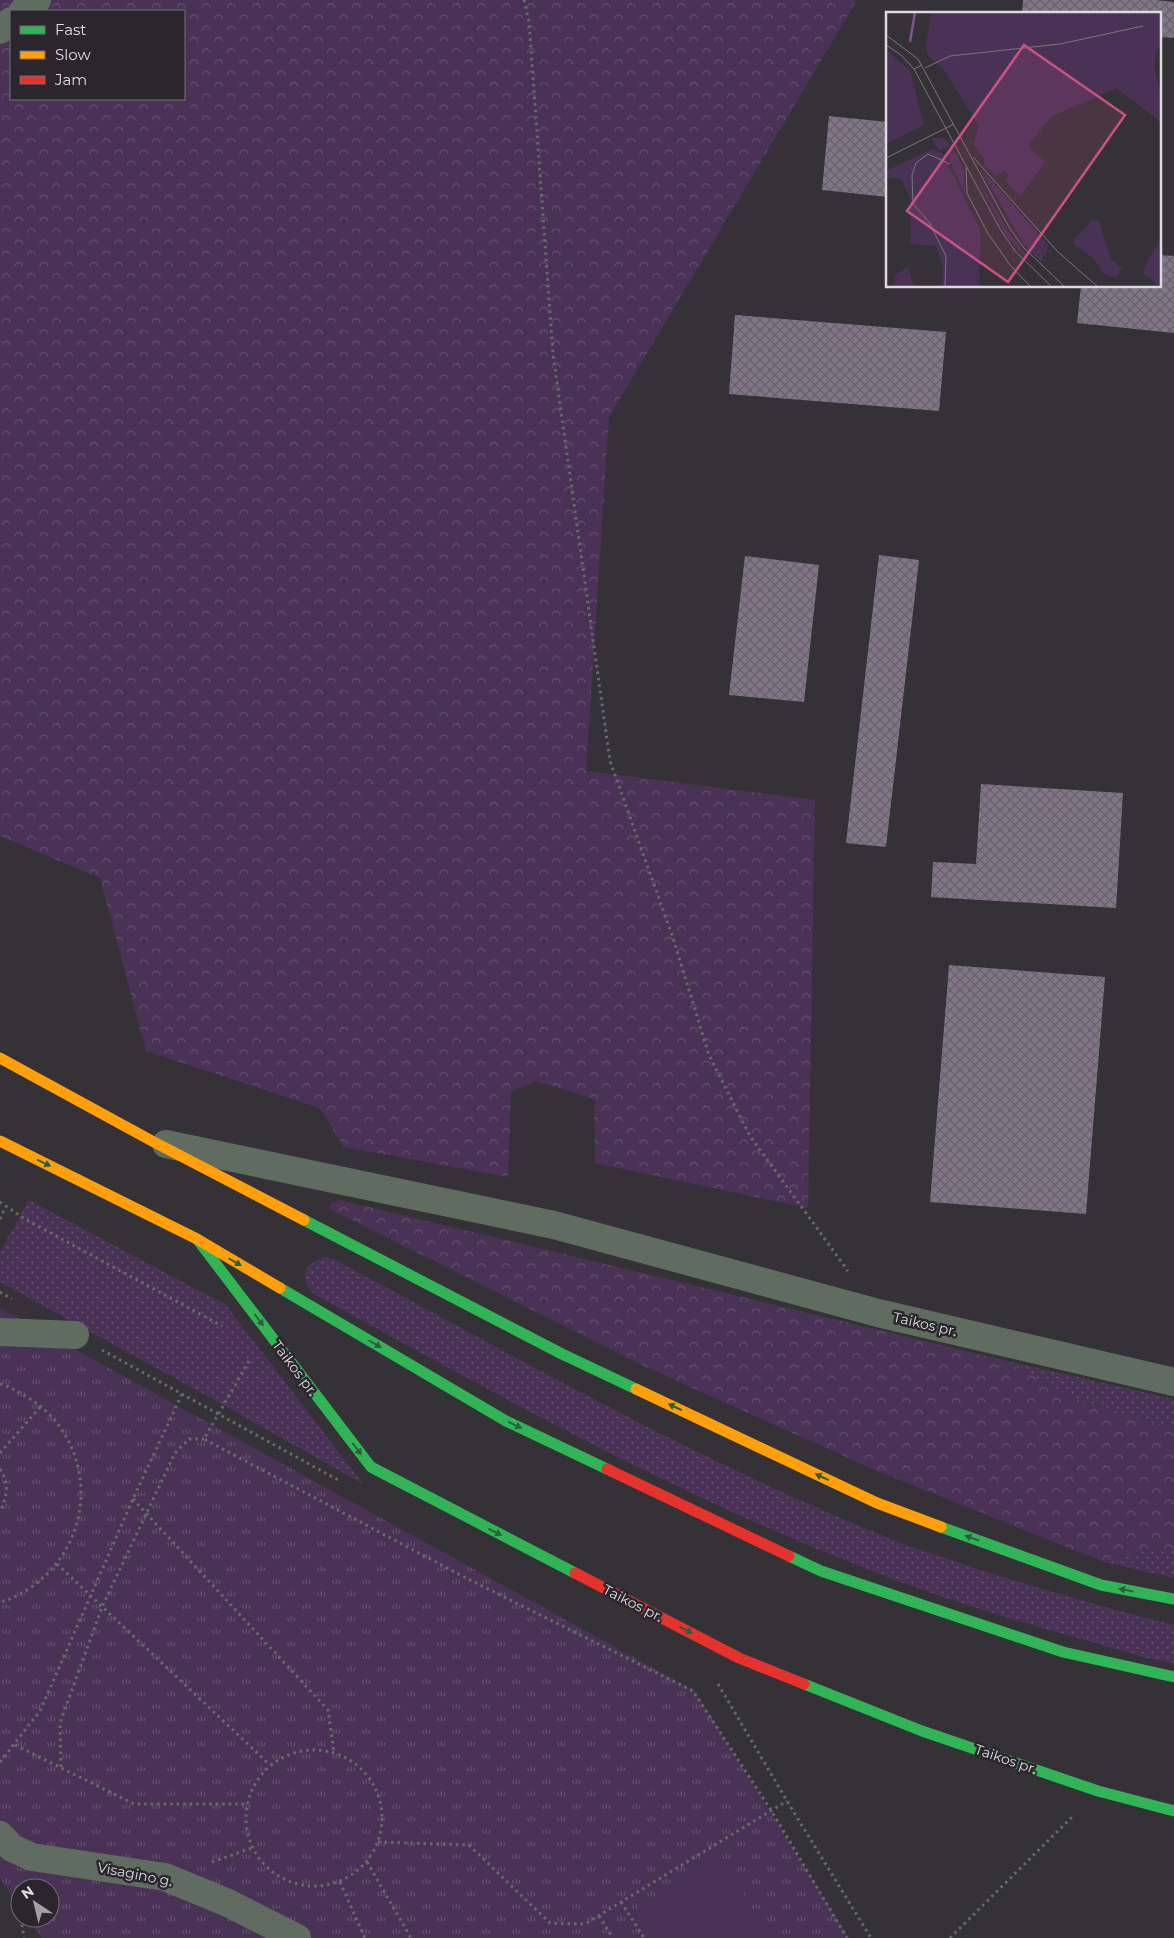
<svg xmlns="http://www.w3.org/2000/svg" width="1174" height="1938" font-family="Montserrat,sans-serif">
	<defs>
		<pattern id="grass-dots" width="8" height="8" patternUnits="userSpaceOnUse" patternTransform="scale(1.25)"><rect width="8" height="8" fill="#4a3257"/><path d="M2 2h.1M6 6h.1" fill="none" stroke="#644f6f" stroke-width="1.8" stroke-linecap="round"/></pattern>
		<pattern id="forest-crowns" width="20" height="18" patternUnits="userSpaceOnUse" patternTransform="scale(1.25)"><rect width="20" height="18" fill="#4a3257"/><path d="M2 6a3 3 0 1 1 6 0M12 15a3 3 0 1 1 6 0" fill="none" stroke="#644f6f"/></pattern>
		<pattern id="park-tufts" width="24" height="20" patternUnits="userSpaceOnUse" patternTransform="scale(1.25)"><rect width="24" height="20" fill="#4a3257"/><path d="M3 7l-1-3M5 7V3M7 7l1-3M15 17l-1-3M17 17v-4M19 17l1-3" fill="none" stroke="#644f6f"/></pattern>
		<pattern id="building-cross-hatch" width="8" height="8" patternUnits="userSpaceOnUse" patternTransform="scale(1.25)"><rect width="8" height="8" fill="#807685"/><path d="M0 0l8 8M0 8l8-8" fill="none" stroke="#68616b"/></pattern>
	</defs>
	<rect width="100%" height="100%" fill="#343236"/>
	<g fill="url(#grass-dots)">
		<path d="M29,1200L226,1305L363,1484L218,1402L0,1282V1252Z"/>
		<path d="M324,1257L334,1259C517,1358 698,1461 891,1539C912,1548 935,1554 957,1562C1028,1586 1101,1607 1174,1625V1663L1147,1658C1057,1632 967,1608 880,1574C683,1499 499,1396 314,1294C299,1279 303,1264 324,1257Z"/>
		<path d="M1003,1360L1174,1399V1428L1075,1399Z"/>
		<path d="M1147,1550L1174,1551V1578L1104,1562Z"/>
	</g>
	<g fill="url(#forest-crowns)" fill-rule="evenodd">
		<path d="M0,0H857L609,417L586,771L815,800L808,1208L595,1163L594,1099L536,1081L511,1092L508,1177L344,1147L320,1108L146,1051L100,878L0,836ZM11,11H184V99H11Z"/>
		<path d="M340,1200L1003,1360L1075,1399L1174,1428V1551L1147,1550L1104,1562L875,1470L648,1368L330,1209V1203Z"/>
	</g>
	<path fill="url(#park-tufts)" d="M0,1308L695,1691L849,1938H42L28,1918H50V1888H20V1907L0,1878Z"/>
	<path fill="#4a3257" d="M720,1856L770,1938H657L638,1907Z"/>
	<g fill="url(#building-cross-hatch)">
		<path d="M1023,0H1156L1174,2V38L1160,37V14H1022Z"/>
		<path d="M829,116L888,122V197L822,190Z"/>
		<path d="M1160,255L1174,256V333L1077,323L1081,286H1160Z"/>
		<path d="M735,315L946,332L939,411L729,394Z"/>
		<path d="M879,555L919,560L886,847L846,843Z"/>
		<path d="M745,556L819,565L804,702L729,695Z"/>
		<path d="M981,784L1123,793L1116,908L931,897L933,862L976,864Z"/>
		<path d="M949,965L1105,977L1086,1214L930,1202Z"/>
	</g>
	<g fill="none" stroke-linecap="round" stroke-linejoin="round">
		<g stroke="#656c66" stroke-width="3" stroke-dasharray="2.5 4" stroke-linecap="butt">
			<path d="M524,0L529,22L553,354L610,761L672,935L709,1055L750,1136L848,1271"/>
			<path d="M0,1202L23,1218L222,1326"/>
			<path d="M0,1219L6,1206"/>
			<path d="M0,1292L12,1299"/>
			<path d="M102,1350L340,1481"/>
			<path d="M249,1361L204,1439L466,1578L693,1691L771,1810L847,1938"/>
			<path d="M0,1384C10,1386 18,1392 27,1397C91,1435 99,1524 46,1575C33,1587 17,1598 0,1602"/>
			<path d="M0,1453L42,1405"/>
			<path d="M0,1469C10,1484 7,1496 0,1512"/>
			<path d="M133,1499L328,1710L334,1752"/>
			<path d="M57,1564L270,1765"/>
			<path d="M718,1684L787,1801L871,1938"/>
			<path d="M15,1745L134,1804H247"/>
			<circle cx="314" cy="1818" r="68"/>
			<path d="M0,1762L40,1711L133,1499L182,1394"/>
			<path d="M61,1767L60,1723L102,1607L175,1453L189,1439H204"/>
			<path d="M378,1842L469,1845L550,1923L585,1924L787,1801"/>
			<path d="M212,1862L252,1848"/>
			<path d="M367,1862L411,1938"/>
			<path d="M340,1882L365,1938"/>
			<path d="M17,1886L20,1908"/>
			<path d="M621,1902L644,1938"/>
			<path d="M599,1916L613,1938"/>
			<path d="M21,1918L24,1938"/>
			<path d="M950,1938L1074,1815"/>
		</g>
		<g stroke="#616c60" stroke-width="28">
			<path d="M23,11L37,0"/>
			<path d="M0,30L11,21"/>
			<path d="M166,1144L554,1225L878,1313L1174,1382"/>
			<path d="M0,1332L75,1335"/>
			<path d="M0,1835L12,1848L32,1857L165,1877L228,1903L297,1938"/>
		</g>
		<g stroke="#30b455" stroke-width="11">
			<path d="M304,1220L562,1354L636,1389"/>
			<path d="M197,1239L371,1467L575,1573"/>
			<path d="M280,1288L506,1421L607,1469"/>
			<path d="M941,1527L1101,1585L1174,1599"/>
			<path d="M789,1556L821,1571L1063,1652L1174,1677"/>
			<path d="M804,1684L922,1731L1098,1791L1174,1811"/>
		</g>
		<g stroke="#ff9f0a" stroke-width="11">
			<path d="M0,1058L152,1141L304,1220"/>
			<path d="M0,1141L197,1239L280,1288"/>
			<path d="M636,1389L877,1503L941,1527"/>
		</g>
		<g stroke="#e5322d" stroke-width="11">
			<path d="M607,1469L789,1556"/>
			<path d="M575,1573L739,1658L804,1684"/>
		</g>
	</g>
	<defs><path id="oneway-solid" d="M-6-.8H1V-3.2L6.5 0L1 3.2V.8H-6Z" transform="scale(1.25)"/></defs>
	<g fill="#2d5f3e">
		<use href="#oneway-solid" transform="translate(44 1163) rotate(26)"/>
		<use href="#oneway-solid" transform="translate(235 1262) rotate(30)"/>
		<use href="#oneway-solid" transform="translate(259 1320) rotate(53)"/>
		<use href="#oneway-solid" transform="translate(375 1344) rotate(30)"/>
		<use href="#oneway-solid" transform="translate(675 1407) rotate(-155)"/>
		<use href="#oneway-solid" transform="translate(515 1425) rotate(26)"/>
		<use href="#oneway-solid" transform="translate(357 1449) rotate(53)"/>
		<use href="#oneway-solid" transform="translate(822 1477) rotate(-155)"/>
		<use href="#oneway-solid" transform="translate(495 1532) rotate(27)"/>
		<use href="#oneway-solid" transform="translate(972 1538) rotate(-160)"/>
		<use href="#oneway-solid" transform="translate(1126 1590) rotate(-169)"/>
		<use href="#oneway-solid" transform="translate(686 1630) rotate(27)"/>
	</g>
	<g text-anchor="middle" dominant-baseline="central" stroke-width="5" stroke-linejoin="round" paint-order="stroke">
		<g font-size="14" fill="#dedbe0" stroke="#2b262e">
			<text transform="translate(925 1324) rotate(13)">Taikos pr.</text>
			<text transform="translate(295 1368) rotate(53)">Taikos pr.</text>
			<text transform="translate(633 1603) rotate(27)">Taikos pr.</text>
			<text transform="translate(1006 1759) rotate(19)">Taikos pr.</text>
			<text transform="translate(135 1874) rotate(11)">Visagino g.</text>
		</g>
	</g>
	<g transform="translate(886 12)">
		<rect width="275" height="275" fill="#343236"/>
		<path d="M45,126H57L66,134L53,139ZM68,138L78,158L79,182L60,141ZM88,160L122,219L149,256L118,221ZM142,210L163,234L155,250L138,233L156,245L158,237Z" fill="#4a3257"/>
		<path d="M45,0H275V35L271,38L268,53L275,84V115L272,108L230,76L165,105L142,134L159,150L134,185L119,168L122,163L119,158L110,164L98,152V147L87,132L93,114L58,58L42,43L40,34ZM0,37L24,59L38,113L0,132ZM94,156L142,210L158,234L156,245L153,246L138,233ZM207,208L213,209L225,247L236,256L230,266L217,261L208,247L187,231L189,226ZM275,227V275H274L258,262V255ZM22,254L28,275H7L10,262Z" fill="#4a3257"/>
		<path d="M47,137L57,142L95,220L93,275H56L57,255L50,234L25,232L24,185L15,167L0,165V159Z" fill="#4a3257"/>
		<path d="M78,235L88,236L86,256L76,255Z" fill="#4a3257"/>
		<path fill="none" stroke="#7d5590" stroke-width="2.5" d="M24,30L29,0"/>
		<path fill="none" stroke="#78767a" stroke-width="1" d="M0,23L32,47L123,215L137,235L179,275M0,33L15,43L28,57M36,53L28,57L114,217L129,239L166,275M39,56L64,44L174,32L257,14M87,145L172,240L212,275M0,146L68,112M80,155L81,181L101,220L124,253L145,275M59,275L60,244L43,210L27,192L26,163L30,151L42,142L64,152"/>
		<path fill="#ca5283" fill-opacity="0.15" stroke="#ca5283" stroke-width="2.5" d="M138,33L239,103L122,270L21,199Z"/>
		<rect width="275" height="275" fill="none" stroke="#dedbe0" stroke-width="2.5"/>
	</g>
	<rect x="10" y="10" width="175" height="90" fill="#2b262e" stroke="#736e75"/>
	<rect x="20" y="26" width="25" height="8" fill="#30b455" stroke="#736e75"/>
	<text x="55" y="35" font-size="15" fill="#dedbe0">Fast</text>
	<rect x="20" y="51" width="25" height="8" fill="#ff9f0a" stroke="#736e75"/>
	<text x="55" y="60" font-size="15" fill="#dedbe0">Slow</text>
	<rect x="20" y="76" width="25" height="8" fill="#e5322d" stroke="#736e75"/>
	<text x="55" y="85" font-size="15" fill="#dedbe0">Jam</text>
	<g transform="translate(35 1903) rotate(325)"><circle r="24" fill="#2b262e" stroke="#736e75"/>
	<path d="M0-4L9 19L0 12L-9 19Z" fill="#a2a0a4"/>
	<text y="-8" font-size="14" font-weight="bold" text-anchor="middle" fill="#dedbe0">N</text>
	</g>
</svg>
